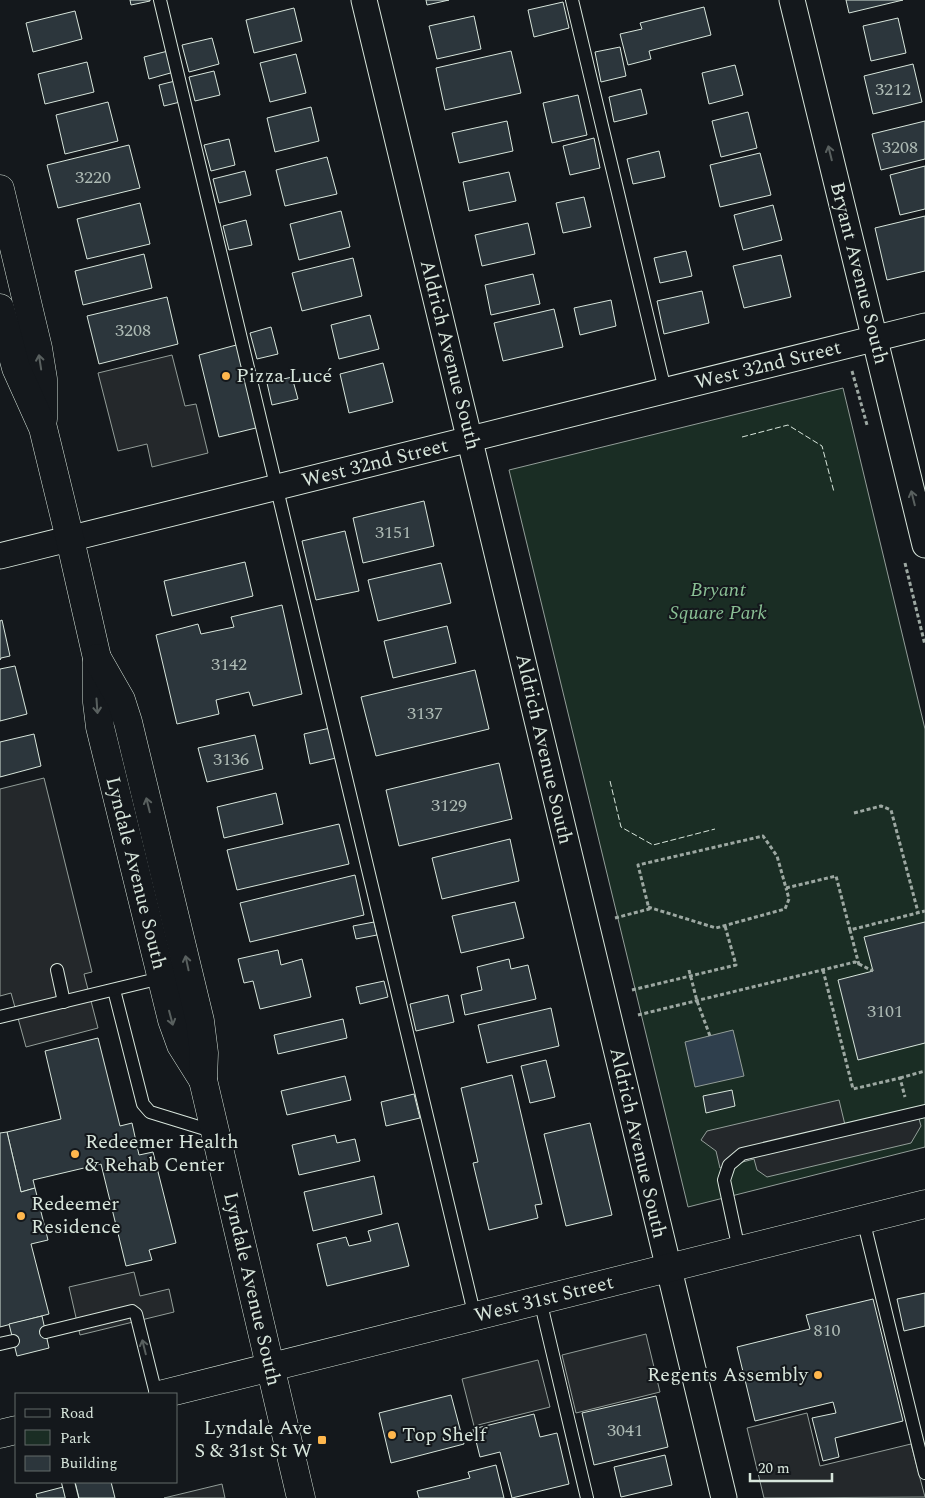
<svg xmlns="http://www.w3.org/2000/svg" width="925" height="1498" font-family="Spectral,serif">
	<rect width="100%" height="100%" fill="#14181c"/>
	<path fill="#1a2d24" stroke="#939e99" d="M843,388L925,729V1147L688,1207L509,470Z"/>
	<g fill="#24282b" stroke="#939e99">
		<path d="M172,355L185,406L196,404L208,453L152,467L147,444L118,451L98,373Z"/>
		<path d="M44,778L92,972L84,974L98,1028L26,1047L11,993L0,996V789Z"/>
		<path d="M839,1100L845,1125L916,1108L921,1126L911,1143L767,1177L757,1170L754,1159L720,1168L716,1151L701,1140L707,1131Z"/>
		<path d="M134,1272L140,1296L169,1289L174,1312L80,1335L69,1287Z"/>
		<path d="M646,1334L660,1392L576,1413L562,1355Z"/>
		<path d="M538,1360L550,1407L474,1426L462,1379Z"/>
		<path d="M807,1413L820,1466L911,1444L925,1497L764,1498L747,1428Z"/>
		<path d="M222,1484L225,1498H164Z"/>
	</g>
	<path fill="#2f3f4d" stroke="#939e99" d="M733,1030L744,1076L695,1087L685,1042Z"/>
	<g fill="#2c363c" stroke="#d8e6dc">
		<path d="M130,0H150V1L131,5Z"/>
		<path d="M426,0H449L427,5Z"/>
		<path d="M846,0H903L849,13Z"/>
		<path d="M563,2L569,28L534,37L528,10Z"/>
		<path d="M704,7L711,35L649,51L651,59L628,65L620,34L642,29L640,23Z"/>
		<path d="M294,8L302,41L254,53L246,20Z"/>
		<path d="M75,11L82,39L33,52L26,23Z"/>
		<path d="M474,16L481,49L437,59L429,26Z"/>
		<path d="M898,18L906,53L871,61L863,26Z"/>
		<path d="M212,38L219,64L189,72L182,45Z"/>
		<path d="M620,47L626,76L601,82L595,52Z"/>
		<path d="M168,51L174,72L149,79L144,57Z"/>
		<path d="M511,51L521,93L445,110L436,68Z"/>
		<path d="M296,54L306,93L270,102L260,63Z"/>
		<path d="M87,62L94,92L45,104L38,74Z"/>
		<path d="M913,64L922,102L873,114L864,76Z"/>
		<path d="M735,65L743,95L709,104L702,73Z"/>
		<path d="M214,71L220,95L195,101L189,77Z"/>
		<path d="M175,81L180,102L164,106L159,85Z"/>
		<path d="M641,89L647,114L614,122L609,97Z"/>
		<path d="M578,95L587,135L552,143L543,103Z"/>
		<path d="M108,102L118,141L65,154L56,115Z"/>
		<path d="M311,107L319,141L275,152L267,118Z"/>
		<path d="M748,112L757,148L721,157L712,121Z"/>
		<path d="M507,121L513,151L459,163L452,133Z"/>
		<path d="M925,121V159L881,170L872,134Z"/>
		<path d="M594,138L600,168L570,175L563,146Z"/>
		<path d="M229,139L235,165L211,171L204,145Z"/>
		<path d="M129,145L140,188L58,208L47,165Z"/>
		<path d="M659,151L665,177L633,184L627,159Z"/>
		<path d="M760,153L771,195L720,207L710,165Z"/>
		<path d="M327,157L337,194L285,206L276,170Z"/>
		<path d="M925,166V209L900,215L890,175Z"/>
		<path d="M245,171L251,195L219,203L213,179Z"/>
		<path d="M509,172L516,201L469,211L463,182Z"/>
		<path d="M584,197L591,227L563,233L556,203Z"/>
		<path d="M140,203L150,244L87,259L77,219Z"/>
		<path d="M773,205L782,240L743,250L734,215Z"/>
		<path d="M341,211L350,247L299,260L290,224Z"/>
		<path d="M925,216V271L887,280L875,228Z"/>
		<path d="M246,220L252,245L229,250L223,226Z"/>
		<path d="M528,223L535,254L482,266L475,235Z"/>
		<path d="M686,251L692,276L660,283L654,258Z"/>
		<path d="M144,254L152,288L83,305L75,271Z"/>
		<path d="M781,255L791,297L744,308L733,266Z"/>
		<path d="M353,258L362,296L302,311L292,273Z"/>
		<path d="M533,274L540,304L491,315L485,285Z"/>
		<path d="M702,291L709,323L664,334L657,301Z"/>
		<path d="M167,297L178,344L99,364L87,316Z"/>
		<path d="M611,300L616,326L580,335L574,308Z"/>
		<path d="M554,309L563,347L503,361L494,323Z"/>
		<path d="M370,315L379,349L339,359L331,325Z"/>
		<path d="M271,327L278,354L257,359L250,333Z"/>
		<path d="M240,344L260,427L219,437L199,355Z"/>
		<path d="M383,363L393,402L349,413L340,374Z"/>
		<path d="M292,377L298,399L272,405L267,383Z"/>
		<path d="M424,501L434,546L363,563L353,518Z"/>
		<path d="M345,531L359,591L316,600L302,541Z"/>
		<path d="M245,562L253,596L172,616L164,581Z"/>
		<path d="M441,563L451,603L378,621L368,580Z"/>
		<path d="M282,605L302,694L253,706L249,692L216,700L219,714L177,724L156,635L198,624L201,634L234,627L231,617Z"/>
		<path d="M2,620L10,656L1,658L0,660V621Z"/>
		<path d="M447,626L456,663L393,678L384,641Z"/>
		<path d="M15,666L27,714L0,721V669Z"/>
		<path d="M475,670L489,729L376,756L361,697Z"/>
		<path d="M330,728L336,758L310,764L304,734Z"/>
		<path d="M34,734L41,766L0,777V742Z"/>
		<path d="M255,735L263,769L207,782L198,748Z"/>
		<path d="M499,763L512,819L399,846L386,790Z"/>
		<path d="M276,793L283,824L224,838L217,807Z"/>
		<path d="M339,824L349,864L237,890L227,850Z"/>
		<path d="M510,839L519,881L442,899L432,858Z"/>
		<path d="M355,875L364,915L250,942L240,903Z"/>
		<path d="M515,902L524,938L461,953L452,916Z"/>
		<path d="M374,922L377,935L356,939L353,926Z"/>
		<path d="M925,922V1043L858,1060L838,980L873,971L864,937Z"/>
		<path d="M278,950L281,965L302,959L311,997L260,1009L253,981L244,983L238,959Z"/>
		<path d="M509,959L511,969L528,965L536,999L465,1015L461,995L482,990L477,967Z"/>
		<path d="M384,981L388,997L360,1004L356,987Z"/>
		<path d="M448,995L454,1022L416,1031L410,1004Z"/>
		<path d="M551,1008L559,1046L487,1063L478,1025Z"/>
		<path d="M343,1019L347,1038L278,1054L274,1035Z"/>
		<path d="M98,1038L120,1126L132,1123L139,1155L153,1152L176,1243L149,1250L152,1260L126,1266L101,1164L33,1180L35,1188L21,1192L7,1132L61,1119L45,1051Z"/>
		<path d="M546,1060L555,1097L530,1103L521,1066Z"/>
		<path d="M512,1075L542,1204L535,1205L538,1218L489,1230L473,1163L478,1162L461,1088Z"/>
		<path d="M345,1076L351,1100L287,1115L281,1091Z"/>
		<path d="M732,1090L735,1106L706,1113L703,1096Z"/>
		<path d="M414,1094L420,1118L386,1126L381,1102Z"/>
		<path d="M590,1123L612,1215L566,1226L544,1134Z"/>
		<path d="M7,1132L21,1192L35,1188L48,1240L31,1244L49,1314L0,1327V1133Z"/>
		<path d="M335,1135L337,1143L355,1139L360,1161L299,1175L292,1145Z"/>
		<path d="M374,1176L382,1214L313,1231L304,1192Z"/>
		<path d="M398,1223L409,1266L327,1286L317,1244L346,1237L349,1246L371,1241L368,1231Z"/>
		<path d="M925,1293V1326L904,1331L897,1299Z"/>
		<path d="M873,1299L903,1421L835,1438L839,1457L823,1461L812,1418L836,1413L833,1402L755,1421L737,1347L810,1329L806,1315Z"/>
		<path d="M42,1316L49,1348L17,1356L9,1324Z"/>
		<path d="M451,1395L464,1444L391,1463L379,1413Z"/>
		<path d="M656,1396L668,1447L594,1465L582,1413Z"/>
		<path d="M534,1414L540,1437L557,1433L569,1484L512,1498L500,1452L480,1457L473,1429Z"/>
		<path d="M665,1455L672,1485L621,1497L614,1467Z"/>
		<path d="M496,1465L504,1498H419L417,1491L470,1478L468,1472Z"/>
		<path d="M75,1482H111L115,1498H79Z"/>
		<path d="M63,1487L66,1498H37L36,1494Z"/>
	</g>
	<g fill="none" stroke-linecap="round" stroke-linejoin="round">
		<g stroke="#d8e6dc" stroke-width="14">
			<g id="lane">
				<path d="M160,0L475,1317"/>
				<path d="M572,0L665,390"/>
				<path d="M57,970L64,1002"/>
				<path d="M114,990L143,1104L150,1112L215,1132"/>
				<path d="M0,1017L161,978"/>
				<path d="M863,1219L925,1473"/>
				<path d="M739,1250L724,1180L729,1165L742,1154L925,1111"/>
				<path d="M540,1300L587,1498"/>
				<path d="M46,1332L132,1311L136,1314L156,1394"/>
				<path d="M0,1344L13,1341"/>
				<path d="M68,1482L72,1498"/>
			</g>
		</g>
		<g stroke="#d8e6dc" stroke-width="27">
			<g id="street">
				<path d="M364,0L724,1498"/>
				<path d="M792,0L925,545"/>
				<path d="M0,556L925,326"/>
			</g>
		</g>
		<g stroke="#d8e6dc" stroke-width="29">
			<g id="secondary">
				<path d="M0,189L38,348L43,379V419"/>
				<path d="M0,308L16,368L43,428L70,539L97,658V702L100,727L172,1020L181,1045L203,1080"/>
				<path d="M97,658L121,700L128,722L200,1021L204,1053L203,1080L301,1498"/>
				<path d="M163,1394L925,1204"/>
				<path d="M0,1434L16,1430"/>
			</g>
		</g>
		<g stroke="#9da8a2" stroke-width="3" stroke-dasharray="4 2.5" stroke-linecap="butt">
			<path d="M852,371L867,425"/>
			<path d="M905,563L925,645"/>
			<path d="M854,813L881,806L891,810L918,912"/>
			<path d="M648,907L716,928L785,909L789,899L786,888"/>
			<path d="M615,918L649,909L638,865L763,836L777,856L786,888L836,876L850,930"/>
			<path d="M859,965L850,930L925,911"/>
			<path d="M689,970L697,1001L710,1036"/>
			<path d="M823,970L853,1089L900,1078L905,1097"/>
			<path d="M632,990L736,965L725,926"/>
			<path d="M638,1015L855,962L873,971"/>
			<path d="M900,1078L925,1071"/>
		</g>
		<use href="#lane" stroke="#14181c" stroke-width="12"/>
		<use href="#street" stroke="#14181c" stroke-width="25"/>
		<use href="#secondary" stroke="#14181c" stroke-width="28"/>
		<g stroke="#d8e6dc" stroke-width="1" stroke-dasharray="6 2.5" stroke-linecap="butt">
			<path d="M742,437L788,425L822,446L834,492"/>
			<path d="M610,781L621,827L653,845L715,829"/>
		</g>
	</g>
	<defs><path id="oneway-shaft" d="M-6 0H5M1.5-3L5.5 0L1.5 3" fill="none" stroke-width="1.6" stroke-linecap="round" stroke-linejoin="round" transform="scale(1.25)"/></defs>
	<g stroke="#59605f">
		<use href="#oneway-shaft" transform="translate(830 153) rotate(-104)"/>
		<use href="#oneway-shaft" transform="translate(40 362) rotate(-99)"/>
		<use href="#oneway-shaft" transform="translate(913 498) rotate(-104)"/>
		<use href="#oneway-shaft" transform="translate(97 706) rotate(86)"/>
		<use href="#oneway-shaft" transform="translate(148 805) rotate(-104)"/>
		<use href="#oneway-shaft" transform="translate(187 963) rotate(-102)"/>
		<use href="#oneway-shaft" transform="translate(171 1018) rotate(75)"/>
		<use href="#oneway-shaft" transform="translate(144 1347) rotate(-104)"/>
	</g>
	<g fill="#ffb74d" stroke="#14181c" stroke-width="2">
		<circle cx="226" cy="376" r="5"/>
		<circle cx="75" cy="1154" r="5"/>
		<circle cx="21" cy="1216" r="5"/>
		<circle cx="818" cy="1375" r="5"/>
		<circle cx="392" cy="1435" r="5"/>
		<rect x="317" y="1435" width="10" height="10" rx="2.5"/>
	</g>
	<g text-anchor="middle" dominant-baseline="central" stroke-width="4" stroke-linejoin="round" paint-order="stroke">
		<g font-size="18" fill="#adbab4">
			<text x="893" y="89">3212</text>
			<text x="900" y="147">3208</text>
			<text x="93" y="177">3220</text>
			<text x="133" y="330">3208</text>
			<text x="393" y="532">3151</text>
			<text x="229" y="664">3142</text>
			<text x="425" y="713">3137</text>
			<text x="231" y="759">3136</text>
			<text x="449" y="805">3129</text>
			<text x="885" y="1011">3101</text>
			<text x="827" y="1330">810</text>
			<text x="625" y="1430">3041</text>
		</g>
		<g font-size="20" fill="#d8e6dc" stroke="#14181c">
			<text transform="translate(859 273) rotate(76)">Bryant Avenue South</text>
			<text transform="translate(450 355) rotate(76)">Aldrich Avenue South</text>
			<text transform="translate(768 365) rotate(-14)">West 32nd Street</text>
			<text transform="translate(375 463) rotate(-14)">West 32nd Street</text>
			<text transform="translate(544 749) rotate(77)">Aldrich Avenue South</text>
			<text transform="translate(136 873) rotate(76)">Lyndale Avenue South</text>
			<text transform="translate(638 1143) rotate(77)">Aldrich Avenue South</text>
			<text transform="translate(252 1289) rotate(77)">Lyndale Avenue South</text>
			<text transform="translate(544 1299) rotate(-14)">West 31st Street</text>
		</g>
		<g font-size="20" fill="#d8e6dc" stroke="#14181c" text-anchor="start">
			<text x="236" y="376">Pizza Lucé</text>
			<text x="85" y="1142">Redeemer Health<tspan x="85" dy="23">&amp; Rehab Center</tspan></text>
			<text x="31" y="1204">Redeemer<tspan x="31" dy="23">Residence</tspan></text>
			<text x="808" y="1375" text-anchor="end">Regents Assembly</text>
			<text x="312" y="1428" text-anchor="end">Lyndale Ave<tspan x="312" dy="23">S &amp; 31st St W</tspan></text>
			<text x="402" y="1435">Top Shelf</text>
		</g>
		<g font-size="20" font-style="italic" fill="#8ac095" stroke="#14181c">
			<text x="718" y="590">Bryant<tspan x="718" dy="23">Square Park</tspan></text>
		</g>
	</g>
	<rect x="15" y="1393" width="162" height="90" fill="#14181c" stroke="#626a69"/>
	<rect x="25" y="1409" width="25" height="8" fill="#14181c" stroke="#626a69"/>
	<text x="60" y="1418" font-size="15" fill="#d8e6dc">Road</text>
	<rect x="25" y="1430" width="25" height="15" fill="#1a2d24" stroke="#626a69"/>
	<text x="60" y="1443" font-size="15" fill="#d8e6dc">Park</text>
	<rect x="25" y="1456" width="25" height="15" fill="#2c363c" stroke="#626a69"/>
	<text x="60" y="1468" font-size="15" fill="#d8e6dc">Building</text>
	<path d="M750 1473v8h82v-8" fill="none" stroke="#d8e6dc" stroke-width="2.5"/>
	<text x="758" y="1473" font-size="15" fill="#d8e6dc" stroke="#14181c" stroke-width="4" paint-order="stroke">20 m</text>
</svg>
